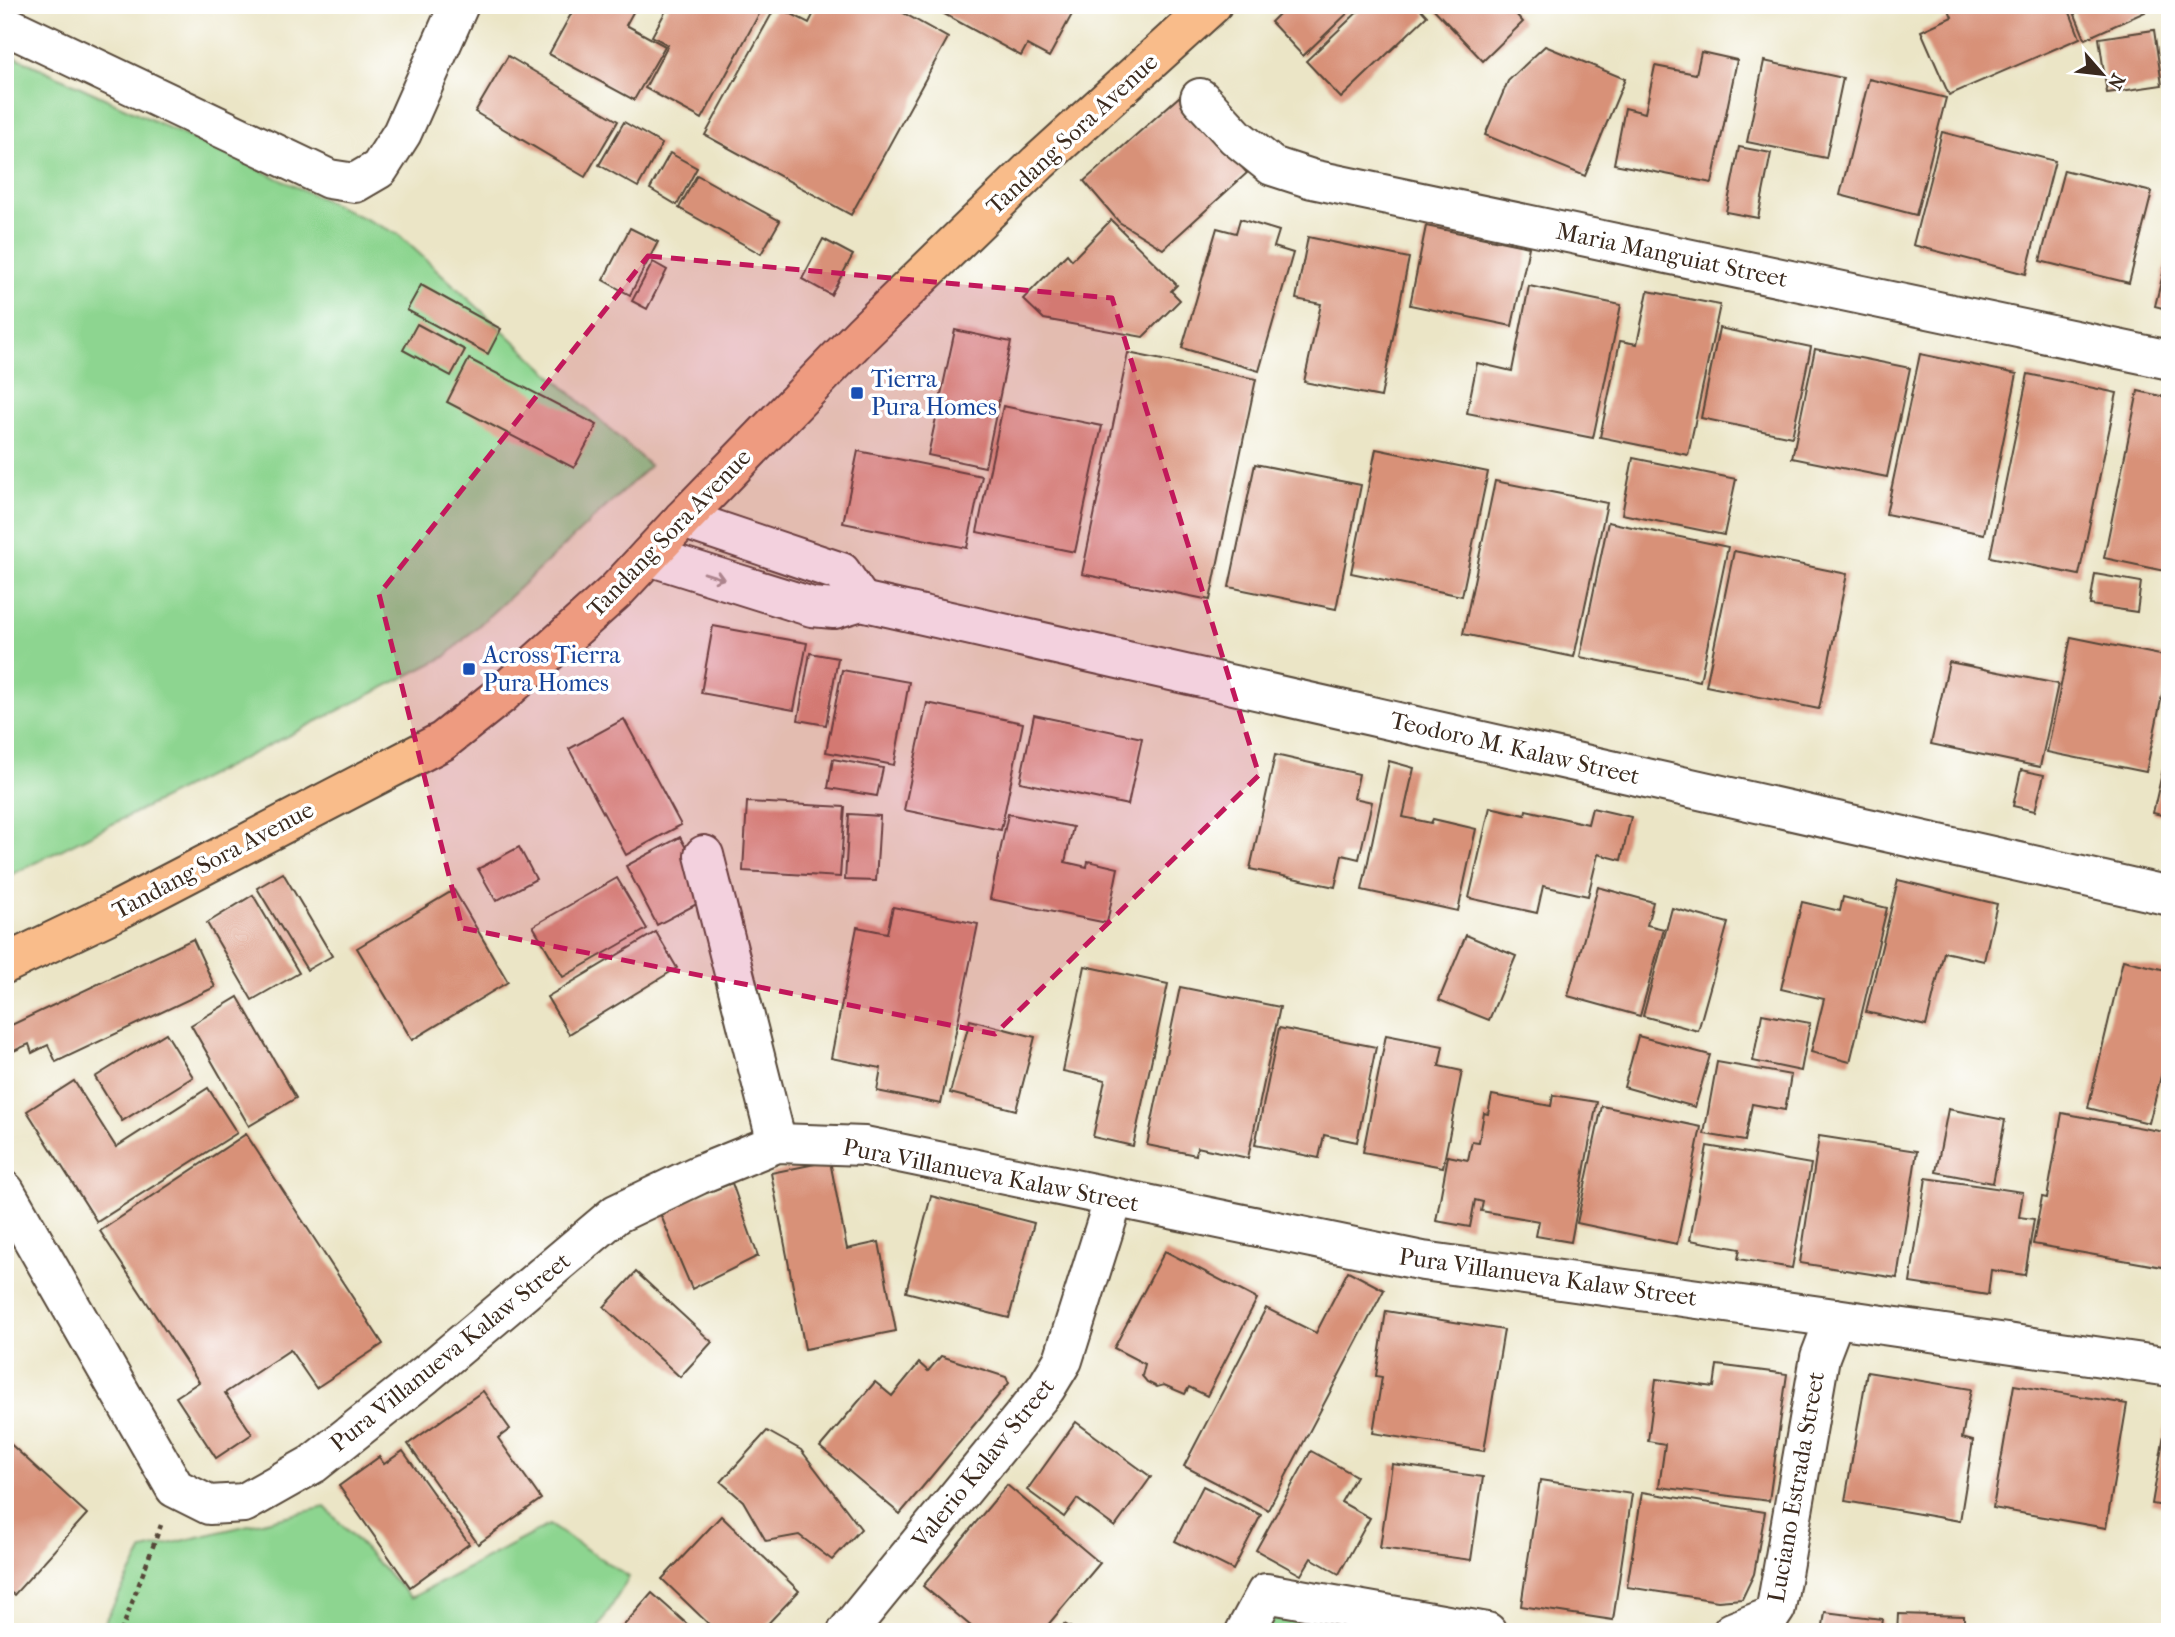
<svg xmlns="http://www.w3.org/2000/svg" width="2175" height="1637" font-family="'IM FELL French Canon',serif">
	<rect width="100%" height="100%" fill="#fff"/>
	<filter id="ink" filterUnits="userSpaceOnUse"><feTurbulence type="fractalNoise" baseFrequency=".0143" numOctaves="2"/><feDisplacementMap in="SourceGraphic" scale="14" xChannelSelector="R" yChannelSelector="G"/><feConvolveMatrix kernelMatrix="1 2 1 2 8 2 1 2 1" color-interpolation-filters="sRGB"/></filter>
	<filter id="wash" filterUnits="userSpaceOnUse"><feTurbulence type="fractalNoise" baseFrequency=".00686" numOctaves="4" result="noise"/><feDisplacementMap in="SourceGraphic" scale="28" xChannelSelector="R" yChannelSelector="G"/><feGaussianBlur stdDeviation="1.57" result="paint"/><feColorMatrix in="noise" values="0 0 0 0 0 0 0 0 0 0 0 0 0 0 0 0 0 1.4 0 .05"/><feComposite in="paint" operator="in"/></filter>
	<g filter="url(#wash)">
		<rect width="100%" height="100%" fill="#ebe5c6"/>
		<g fill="#8dd590" stroke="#648057" stroke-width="2">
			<path d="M5,52L398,234L650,466L445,657L5,878Z"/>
			<path d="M325,1507L411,1598L549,1525L629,1577L596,1632H99L143,1550Z"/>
			<path d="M1268,1608L1416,1632H1255Z"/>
		</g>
		<g id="blocks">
			<g fill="#d89178">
				<path d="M576,5H637L626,25L665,46L634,100L549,54Z"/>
				<path d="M669,5H764L702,119L645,88L668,45L652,36Z"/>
				<path d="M818,5H889L948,38L851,215L705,135L776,6L809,23Z"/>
				<path d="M940,5H1072L1076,7L1049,57L1027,45L1021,56L937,10Z"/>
				<path d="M1288,5H1356L1303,56L1271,22Z"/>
				<path d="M1365,5H1417L1427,16L1341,98L1306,61Z"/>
				<path d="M1430,5H1508L1523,22L1483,61Z"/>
				<path d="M1947,5H2067L2080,38L1949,95L1921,31L1952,17Z"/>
				<path d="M2071,5H2142L2145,12L2085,39Z"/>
				<path d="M2154,30L2162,85L2107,93L2099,38Z"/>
				<path d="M1545,46L1625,79L1585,176L1485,135L1508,81Z"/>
				<path d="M1701,52L1737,60L1712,183L1614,164L1625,108L1645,113L1655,66L1696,74Z"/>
				<path d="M508,56L618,121L585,177L475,112Z"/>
				<path d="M1764,61L1843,78L1826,158L1747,142Z"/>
				<path d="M1869,79L1946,98L1916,215L1840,195Z"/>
				<path d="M1180,96L1247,173L1163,249L1119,222L1084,181Z"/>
				<path d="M624,122L662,144L638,187L599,165Z"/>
				<path d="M1942,132L2055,161L2026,274L1913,245Z"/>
				<path d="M1739,147L1771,153L1758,218L1726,212Z"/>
				<path d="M670,153L697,168L677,205L650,189Z"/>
				<path d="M2064,170L2152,192L2129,283L2040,261Z"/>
				<path d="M697,175L780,221L761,254L679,208Z"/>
				<path d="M1240,219L1279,231L1274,247L1293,253L1259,371L1182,348L1217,228L1236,233Z"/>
				<path d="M1111,220L1177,285L1171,291L1180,300L1143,337L1044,319L1023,299L1067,254L1072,260Z"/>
				<path d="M1426,226L1529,247L1512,326L1410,305Z"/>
				<path d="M630,228L658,242L630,295L603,280Z"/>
				<path d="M1308,237L1409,258L1381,397L1304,382L1321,304L1296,299Z"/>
				<path d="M823,239L853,255L831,295L802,279Z"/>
				<path d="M2169,250L2170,251V310L2155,306Z"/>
				<path d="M653,262L667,270L647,309L632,301Z"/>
				<path d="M421,285L501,329L488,354L407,310Z"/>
				<path d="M1529,286L1621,305L1593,438L1467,413L1477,363L1512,371Z"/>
				<path d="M1648,291L1720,305L1688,455L1600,437L1620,341L1637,344Z"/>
				<path d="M417,324L465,350L451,376L403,350Z"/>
				<path d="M1719,328L1811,347L1792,437L1701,418Z"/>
				<path d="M955,330L1011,342L985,467L928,455Z"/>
				<path d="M1815,349L1910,368L1887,477L1792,458Z"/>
				<path d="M1128,353L1256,379L1210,600L1082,574Z"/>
				<path d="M1920,354L2017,374L1984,534L1886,514Z"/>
				<path d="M469,359L597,425L574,468L447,402Z"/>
				<path d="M2028,374L2117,393L2079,575L1990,557Z"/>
				<path d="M2138,391L2170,398V572L2104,558Z"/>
				<path d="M1003,406L1102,426L1075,552L977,532Z"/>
				<path d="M1376,449L1488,472L1462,596L1351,573Z"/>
				<path d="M858,451L982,476L967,548L843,523Z"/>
				<path d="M1633,458L1736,479L1724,535L1622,514Z"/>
				<path d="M1255,464L1361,485L1336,609L1229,587Z"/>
				<path d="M1495,481L1607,503L1574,657L1463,634Z"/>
				<path d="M1608,522L1728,547L1700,681L1580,657Z"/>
				<path d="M1734,551L1847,574L1819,709L1706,686Z"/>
				<path d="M2095,574L2141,582L2137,612L2090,605Z"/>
				<path d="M713,626L807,643L794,710L701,693Z"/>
				<path d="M2071,637L2170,657L2146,772L2047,752Z"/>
				<path d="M810,653L838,658L826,725L798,720Z"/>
				<path d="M1949,662L2058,684L2040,767L1931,744Z"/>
				<path d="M842,670L909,682L894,765L826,752Z"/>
				<path d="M927,703L1023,723L1001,830L904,810Z"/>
				<path d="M1034,715L1142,738L1128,805L1020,782Z"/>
				<path d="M624,719L681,825L626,855L569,749Z"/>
				<path d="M2169,743H2170V817L2153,813Z"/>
				<path d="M1275,755L1359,774L1354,798L1372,802L1359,859L1342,855L1335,887L1250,869Z"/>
				<path d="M833,759L883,768L877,796L828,788Z"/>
				<path d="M1389,761L1414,768L1403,817L1431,823L1433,819L1476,829L1458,911L1362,890Z"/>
				<path d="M2021,770L2044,775L2035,811L2013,806Z"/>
				<path d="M747,802L845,807L840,877L743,871Z"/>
				<path d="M1490,807L1525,815L1526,810L1588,824L1592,808L1631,817L1621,860L1598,854L1588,896L1543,886L1537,913L1469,898Z"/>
				<path d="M849,814L880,816L876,881L845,880Z"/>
				<path d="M1008,814L1073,827L1065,862L1087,867L1088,861L1118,868L1107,923L990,899Z"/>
				<path d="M680,837L712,896L657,925L626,866Z"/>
				<path d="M519,847L536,879L496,901L478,869Z"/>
				<path d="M283,873L332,956L307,970L257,888Z"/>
				<path d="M617,878L647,929L563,977L533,926Z"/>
				<path d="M1898,880L1997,904L1984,961L1944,952L1926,1026L1866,1012Z"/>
				<path d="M1598,887L1653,902L1647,925L1664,929L1640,1016L1568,996Z"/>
				<path d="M454,890L508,982L412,1040L357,948Z"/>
				<path d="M253,895L299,973L252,1000L207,923Z"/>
				<path d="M1843,897L1887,908L1850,1062L1811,1052L1824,999L1781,989L1802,902L1840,911Z"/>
				<path d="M893,907L978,924L941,1104L877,1091L881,1068L831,1058L857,927L887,933Z"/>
				<path d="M1672,908L1728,923L1698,1031L1643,1016Z"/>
				<path d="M656,932L677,968L569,1034L547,997Z"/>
				<path d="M1466,935L1516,956L1489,1020L1439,1000Z"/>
				<path d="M193,939L215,987L56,1062L48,1045L32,1053L29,1044L7,1054L5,1028Z"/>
				<path d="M2123,960L2170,971V1074L2162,1072L2149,1123L2088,1108Z"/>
				<path d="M1085,966L1168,984L1133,1146L1093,1137L1105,1080L1063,1071Z"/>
				<path d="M1180,987L1280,1007L1248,1158L1197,1147L1196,1155L1147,1145Z"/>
				<path d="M238,997L296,1098L249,1126L191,1025Z"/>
				<path d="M1762,1014L1810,1023L1801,1071L1753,1061Z"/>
				<path d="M970,1020L1035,1037L1016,1110L950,1093Z"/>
				<path d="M1279,1028L1376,1047L1357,1142L1324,1135L1319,1158L1255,1145Z"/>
				<path d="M166,1033L193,1077L122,1121L95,1077Z"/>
				<path d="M1386,1035L1443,1046L1439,1066L1462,1071L1443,1167L1363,1152Z"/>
				<path d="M1638,1036L1710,1055L1695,1107L1624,1087Z"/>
				<path d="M1717,1062L1791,1075L1785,1110L1752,1104L1745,1141L1704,1134Z"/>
				<path d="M74,1081L116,1147L208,1088L237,1133L97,1222L27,1111Z"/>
				<path d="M1492,1095L1551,1106L1553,1095L1597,1102L1571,1242L1536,1236L1539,1221L1481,1211L1483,1202L1475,1200L1470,1227L1436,1221L1448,1156L1468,1160L1472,1141L1479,1142L1484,1113L1488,1114Z"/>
				<path d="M1602,1106L1701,1127L1677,1244L1577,1223Z"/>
				<path d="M1948,1109L2005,1120L1993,1183L1936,1172Z"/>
				<path d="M2062,1113L2170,1133V1256L2168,1268L2033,1244L2042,1197L2047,1198Z"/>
				<path d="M246,1134L383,1344L316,1388L290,1350L225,1393L252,1434L216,1458L176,1397L199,1382L100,1231Z"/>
				<path d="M1819,1136L1917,1151L1897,1278L1800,1263Z"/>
				<path d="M1707,1146L1811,1164L1792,1268L1738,1259L1740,1249L1690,1240Z"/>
				<path d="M830,1161L847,1249L879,1242L896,1331L805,1349L771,1173Z"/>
				<path d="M1926,1178L2023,1192L2019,1217L2034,1219L2025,1275L1991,1270L1988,1295L1910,1283Z"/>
				<path d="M732,1183L758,1256L692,1289L659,1211Z"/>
				<path d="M931,1196L1034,1223L1009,1318L906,1292Z"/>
				<path d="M1165,1251L1257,1299L1207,1396L1189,1387L1185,1394L1164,1385L1157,1387L1147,1382L1142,1376L1145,1364L1114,1348Z"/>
				<path d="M1348,1271L1384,1290L1268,1510L1184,1466L1266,1308L1316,1333Z"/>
				<path d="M636,1272L712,1342L680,1377L604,1307Z"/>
				<path d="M1386,1311L1504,1330L1484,1451L1373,1433L1382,1377L1376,1376Z"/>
				<path d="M941,1356L1006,1377L1009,1383L900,1514L820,1447L875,1382L892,1396L919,1363L928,1371Z"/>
				<path d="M1717,1365L1787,1374L1769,1501L1659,1487L1665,1444L1648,1441L1656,1379L1714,1387Z"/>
				<path d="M1867,1372L1971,1389L1962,1438L1973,1441L1960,1521L1845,1501Z"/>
				<path d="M2014,1385L2127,1404L2106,1528L1993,1508Z"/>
				<path d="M483,1391L510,1429L498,1438L541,1499L478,1544L408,1444Z"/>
				<path d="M2168,1411H2170V1507L2152,1504Z"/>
				<path d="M1076,1422L1151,1477L1115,1527L1077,1499L1064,1517L1027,1490Z"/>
				<path d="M767,1431L801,1450L861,1529L832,1560L799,1535L766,1541L743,1501L721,1482Z"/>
				<path d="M5,1439L87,1514L14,1595L5,1588Z"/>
				<path d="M403,1451L469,1544L410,1587L339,1486L379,1457L384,1464Z"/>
				<path d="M1311,1451L1356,1476L1341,1502L1370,1518L1339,1574L1311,1558L1301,1575L1256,1550Z"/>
				<path d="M1392,1464L1483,1477L1471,1560L1380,1548Z"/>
				<path d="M1540,1480L1632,1494L1613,1620L1521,1606Z"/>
				<path d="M1007,1485L1100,1563L1042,1632H978L923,1586Z"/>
				<path d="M1203,1486L1261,1515L1233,1570L1175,1541Z"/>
				<path d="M1642,1492L1765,1512L1754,1574L1742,1599L1718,1601L1627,1587Z"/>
				<path d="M721,1516L799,1591L760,1632H717L662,1579Z"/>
				<path d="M652,1593L696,1632H618Z"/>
				<path d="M1825,1612L1882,1619L1880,1632H1822Z"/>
				<path d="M1898,1614L1964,1616V1632H1897Z"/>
				<path d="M1064,1624L1079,1632H1060Z"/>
			</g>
		</g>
	</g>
	<g filter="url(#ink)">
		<use href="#blocks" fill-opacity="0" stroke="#554637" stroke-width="2"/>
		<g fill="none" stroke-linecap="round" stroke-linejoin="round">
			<g stroke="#554637" stroke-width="42">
				<g id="minor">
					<path d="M5,25L329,179L355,183L379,169L402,133L459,5"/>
					<path d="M1200,98L1236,137L1272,166L1312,179L2170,360"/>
					<path d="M683,519L841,572L861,601"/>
					<path d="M649,556L812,607L834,609L861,601L2170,896"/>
					<path d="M704,855L777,1143"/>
					<path d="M5,1191L175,1488L209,1505L244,1503L313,1464L425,1375L616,1214L698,1175L777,1143L865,1146L1423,1261L1835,1318L2170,1367"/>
					<path d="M847,1632L1046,1388L1063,1360L1114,1198"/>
					<path d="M1245,1632L1266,1593L1487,1632"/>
					<path d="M1732,1632L1770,1617L1776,1608L1820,1357L1835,1318"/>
				</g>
			</g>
			<g stroke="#554637" stroke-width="42">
				<path id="major" d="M5,964L118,910L443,741L502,694L617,590L683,519L862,334L1038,163L1212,5"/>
			</g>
			<path stroke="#554637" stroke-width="4.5" stroke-dasharray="5 5" stroke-linecap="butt" d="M121,1632L161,1525"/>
			<use href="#minor" stroke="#fff" stroke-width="38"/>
			<use href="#major" stroke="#f9bc8a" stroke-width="38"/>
		</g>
		<defs><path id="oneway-shaft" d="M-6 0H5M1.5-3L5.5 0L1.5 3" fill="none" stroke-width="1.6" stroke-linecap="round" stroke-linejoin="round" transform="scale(1.75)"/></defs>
		<use stroke="#a79f9a" href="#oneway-shaft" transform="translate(714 576) rotate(17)"/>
	</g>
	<path fill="#c2185b" fill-opacity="0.2" stroke="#c2185b" stroke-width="5" stroke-dasharray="14 9" stroke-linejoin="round" d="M648,256L1112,298L1259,775L995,1034L462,928L379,594Z"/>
	<g fill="#1a4fb4" stroke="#fff" stroke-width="2.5">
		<rect x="850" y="386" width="14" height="14" rx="3.5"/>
		<rect x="462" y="662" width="14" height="14" rx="3.5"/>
	</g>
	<g text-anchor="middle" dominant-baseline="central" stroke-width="7" stroke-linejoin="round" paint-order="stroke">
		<g font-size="24" fill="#3b2a1e" stroke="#fff">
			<text transform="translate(1072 134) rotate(-43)">Tandang Sora Avenue</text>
			<text transform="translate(1672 255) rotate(12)">Maria Manguiat Street</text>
			<text transform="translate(669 533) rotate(-46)">Tandang Sora Avenue</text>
			<text transform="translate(1515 748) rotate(13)">Teodoro M. Kalaw Street</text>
			<text transform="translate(213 860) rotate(-28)">Tandang Sora Avenue</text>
			<text transform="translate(991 1175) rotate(11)">Pura Villanueva Kalaw Street</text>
			<text transform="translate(1548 1277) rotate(8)">Pura Villanueva Kalaw Street</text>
			<text transform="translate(450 1352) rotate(-39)">Pura Villanueva Kalaw Street</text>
			<text transform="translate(983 1463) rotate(-51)">Valerio Kalaw Street</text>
			<text transform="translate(1796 1487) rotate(-80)">Luciano Estrada Street</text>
		</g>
		<g font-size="24" fill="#164399" stroke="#fff" text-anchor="start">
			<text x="871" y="379">Tierra<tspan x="871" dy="28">Pura Homes</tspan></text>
			<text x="483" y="655">Across Tierra<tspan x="483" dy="28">Pura Homes</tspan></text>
		</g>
	</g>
	<rect width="2175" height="1637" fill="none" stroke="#fff" stroke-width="28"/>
	<g transform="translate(2102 74) rotate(118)" stroke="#ffffff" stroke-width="5" paint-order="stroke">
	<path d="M0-5L12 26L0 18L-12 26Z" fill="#3b2a1e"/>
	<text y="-10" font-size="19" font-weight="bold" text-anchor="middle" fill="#3b2a1e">N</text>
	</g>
</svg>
